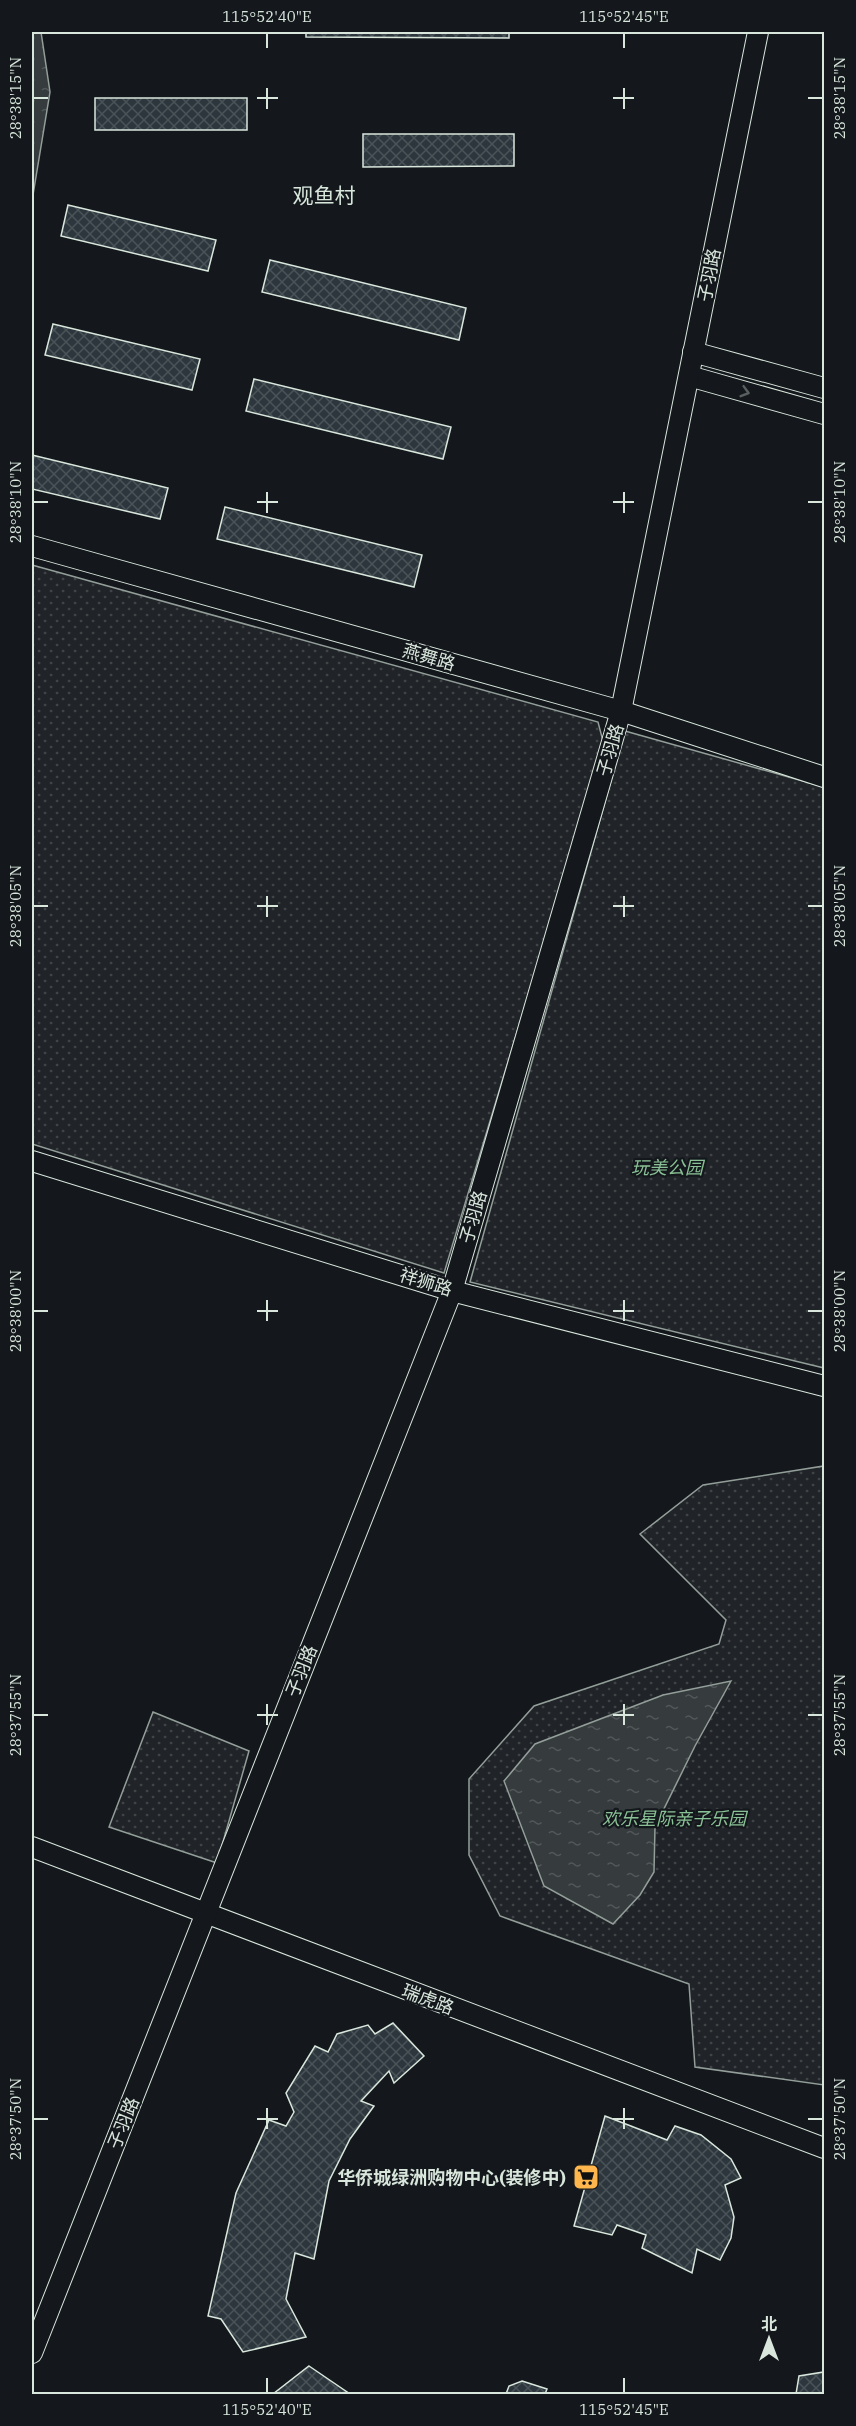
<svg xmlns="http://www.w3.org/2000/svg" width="856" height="2426" font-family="'IBM Plex Serif','Noto Sans SC',serif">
	<defs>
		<pattern id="park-dots" width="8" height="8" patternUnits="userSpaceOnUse" patternTransform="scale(1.5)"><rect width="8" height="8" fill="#202428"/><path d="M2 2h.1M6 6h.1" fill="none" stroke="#404447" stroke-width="1.8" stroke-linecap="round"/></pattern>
		<pattern id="water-ripples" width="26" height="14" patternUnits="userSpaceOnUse" patternTransform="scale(1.5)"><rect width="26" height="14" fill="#363b3e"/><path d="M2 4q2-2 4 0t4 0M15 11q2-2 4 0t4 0" fill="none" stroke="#525759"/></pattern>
		<pattern id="building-cross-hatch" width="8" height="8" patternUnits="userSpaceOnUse" patternTransform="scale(1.5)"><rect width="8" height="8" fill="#2c363c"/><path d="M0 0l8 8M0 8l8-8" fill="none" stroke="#4a5358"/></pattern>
	</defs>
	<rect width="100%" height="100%" fill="#14181c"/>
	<g fill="url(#park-dots)" stroke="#939e99" stroke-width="1.5">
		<path d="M32,565L598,722L604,745L444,1273L32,1144Z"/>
		<path d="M625,731L824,787V1368L470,1282Z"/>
		<path d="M824,1466V2085L695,2067L689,1984L500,1916L469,1855V1779L534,1706L719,1644L726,1620L640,1534L703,1485Z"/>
		<path d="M153,1712L249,1751L217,1863L109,1827Z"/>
	</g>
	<g fill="url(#water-ripples)" stroke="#939e99" stroke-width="1.5">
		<path d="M32,32H41L50,92L32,201Z"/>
		<path d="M731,1681L695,1746L655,1827L654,1872L640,1895L613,1924L544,1886L504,1781L535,1744L663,1695Z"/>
	</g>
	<g fill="url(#building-cross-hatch)" stroke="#d8e6dc" stroke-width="1.5">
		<path d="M306,32H509V38L306,37Z"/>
		<rect x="95" y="98" width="152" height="32"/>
		<path d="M363,134H514V166L363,167Z"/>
		<path d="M68,205L216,240L208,271L61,236Z"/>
		<path d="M270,260L466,308L459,340L262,292Z"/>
		<path d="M53,324L200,359L192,390L45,355Z"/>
		<path d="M254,379L451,427L443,459L246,411Z"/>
		<path d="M32,455L168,488L160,519L32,489Z"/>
		<path d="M225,507L422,555L414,587L217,539Z"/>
		<path d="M393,2023L424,2056L394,2083L389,2071L361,2101L374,2106L350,2139L329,2181L314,2259L295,2253L286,2299L306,2337L243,2352L221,2319L208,2316L236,2193L269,2120L286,2126L294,2112L286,2093L315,2046L328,2052L337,2034L368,2025L375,2034Z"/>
		<path d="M605,2116L667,2140L675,2126L701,2135L731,2159L741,2178L725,2185L734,2217L731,2238L720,2260L697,2249L692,2273L642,2248L646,2235L617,2225L612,2235L574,2226Z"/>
		<path d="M309,2366L350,2394H273Z"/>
		<path d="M824,2372V2394H796L799,2376Z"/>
		<path d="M522,2381L547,2389L545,2394H506L509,2386Z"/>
	</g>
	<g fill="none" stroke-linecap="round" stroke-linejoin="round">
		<g stroke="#d8e6dc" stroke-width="22">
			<g id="minor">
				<path d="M693,352L824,388"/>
				<path d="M689,376L824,414"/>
				<path d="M32,546L621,711L824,777"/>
				<path d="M32,1161L452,1291L824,1386"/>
				<path d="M32,1847L824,2148"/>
				<path d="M32,2353L452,1291L621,711L758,32"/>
			</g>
		</g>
		<use href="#minor" stroke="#14181c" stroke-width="20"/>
	</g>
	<defs><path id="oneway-chevron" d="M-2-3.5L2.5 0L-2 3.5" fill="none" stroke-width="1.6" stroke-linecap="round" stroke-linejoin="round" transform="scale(1.5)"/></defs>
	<use stroke="#59605f" href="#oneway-chevron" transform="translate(745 392) rotate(16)"/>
	<path fill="none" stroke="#d8e6dc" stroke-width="2" d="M267,33V48M624,33V48M267,88V109M624,88V109M33,98H48M257,98H278M613,98H634M808,98H823M267,492V513M624,492V513M33,502H48M257,502H278M613,502H634M808,502H823M267,896V917M624,896V917M33,906H48M257,906H278M613,906H634M808,906H823M267,1300V1321M624,1300V1321M33,1311H48M257,1311H278M613,1311H634M808,1311H823M267,1704V1725M624,1704V1725M33,1715H48M257,1715H278M613,1715H634M808,1715H823M267,2108V2129M624,2108V2129M33,2119H48M257,2119H278M613,2119H634M808,2119H823M267,2378V2393M624,2378V2393"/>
	<defs>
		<g id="supermarket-square" transform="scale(1.35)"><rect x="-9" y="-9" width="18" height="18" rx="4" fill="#ffb74d" stroke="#14181c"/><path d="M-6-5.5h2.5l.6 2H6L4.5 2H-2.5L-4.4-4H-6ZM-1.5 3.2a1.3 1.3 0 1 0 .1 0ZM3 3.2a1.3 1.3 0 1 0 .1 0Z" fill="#111"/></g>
	</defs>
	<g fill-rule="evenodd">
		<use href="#supermarket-square" x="586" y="2177"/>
	</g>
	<g text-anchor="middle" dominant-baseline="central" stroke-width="4.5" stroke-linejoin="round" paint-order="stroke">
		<g font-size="18" fill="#d8e6dc" stroke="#14181c">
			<text transform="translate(709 275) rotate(-79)">子羽路</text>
			<text transform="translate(429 657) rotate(16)">燕舞路</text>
			<text transform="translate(610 750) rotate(-74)">子羽路</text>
			<text transform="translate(473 1217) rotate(-74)">子羽路</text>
			<text transform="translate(426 1282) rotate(17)">祥狮路</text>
			<text transform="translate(301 1671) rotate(-68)">子羽路</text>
			<text transform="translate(428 1999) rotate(21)">瑞虎路</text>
			<text transform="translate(123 2123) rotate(-68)">子羽路</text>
		</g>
		<g font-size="18" font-style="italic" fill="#8ac095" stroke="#14181c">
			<text x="667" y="1167">玩美公园</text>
			<text x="674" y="1818">欢乐星际亲子乐园</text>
		</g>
		<g font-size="18" font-weight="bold" fill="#d8e6dc" stroke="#14181c" text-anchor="end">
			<text x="566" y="2177">华侨城绿洲购物中心(装修中)</text>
		</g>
		<g font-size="21" fill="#d8e6dc" stroke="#14181c">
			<text x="324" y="195">观鱼村</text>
		</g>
	</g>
	<rect width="856" height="2426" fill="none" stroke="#14181c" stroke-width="66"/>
	<g transform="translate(769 2339)" stroke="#14181c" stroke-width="4.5" paint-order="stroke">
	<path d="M0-4.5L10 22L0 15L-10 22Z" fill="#d8e6dc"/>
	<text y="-9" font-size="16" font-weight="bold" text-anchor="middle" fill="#d8e6dc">北</text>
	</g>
	<rect x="33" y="33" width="790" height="2360" fill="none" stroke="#d8e6dc" stroke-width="2"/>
	<g font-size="15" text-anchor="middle" fill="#d8e6dc">
		<text x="267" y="22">115°52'40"E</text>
		<text x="624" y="22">115°52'45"E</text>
		<text transform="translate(16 98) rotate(-90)" y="5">28°38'15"N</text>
		<text transform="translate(840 98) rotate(-90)" y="5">28°38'15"N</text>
		<text transform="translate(16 502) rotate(-90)" y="5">28°38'10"N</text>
		<text transform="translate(840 502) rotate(-90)" y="5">28°38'10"N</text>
		<text transform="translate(16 906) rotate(-90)" y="5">28°38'05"N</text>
		<text transform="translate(840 906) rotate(-90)" y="5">28°38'05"N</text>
		<text transform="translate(16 1311) rotate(-90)" y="5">28°38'00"N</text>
		<text transform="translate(840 1311) rotate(-90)" y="5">28°38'00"N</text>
		<text transform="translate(16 1715) rotate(-90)" y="5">28°37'55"N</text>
		<text transform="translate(840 1715) rotate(-90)" y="5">28°37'55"N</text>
		<text transform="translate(16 2119) rotate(-90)" y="5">28°37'50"N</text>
		<text transform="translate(840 2119) rotate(-90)" y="5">28°37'50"N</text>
		<text x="267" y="2415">115°52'40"E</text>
		<text x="624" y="2415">115°52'45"E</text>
	</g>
</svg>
